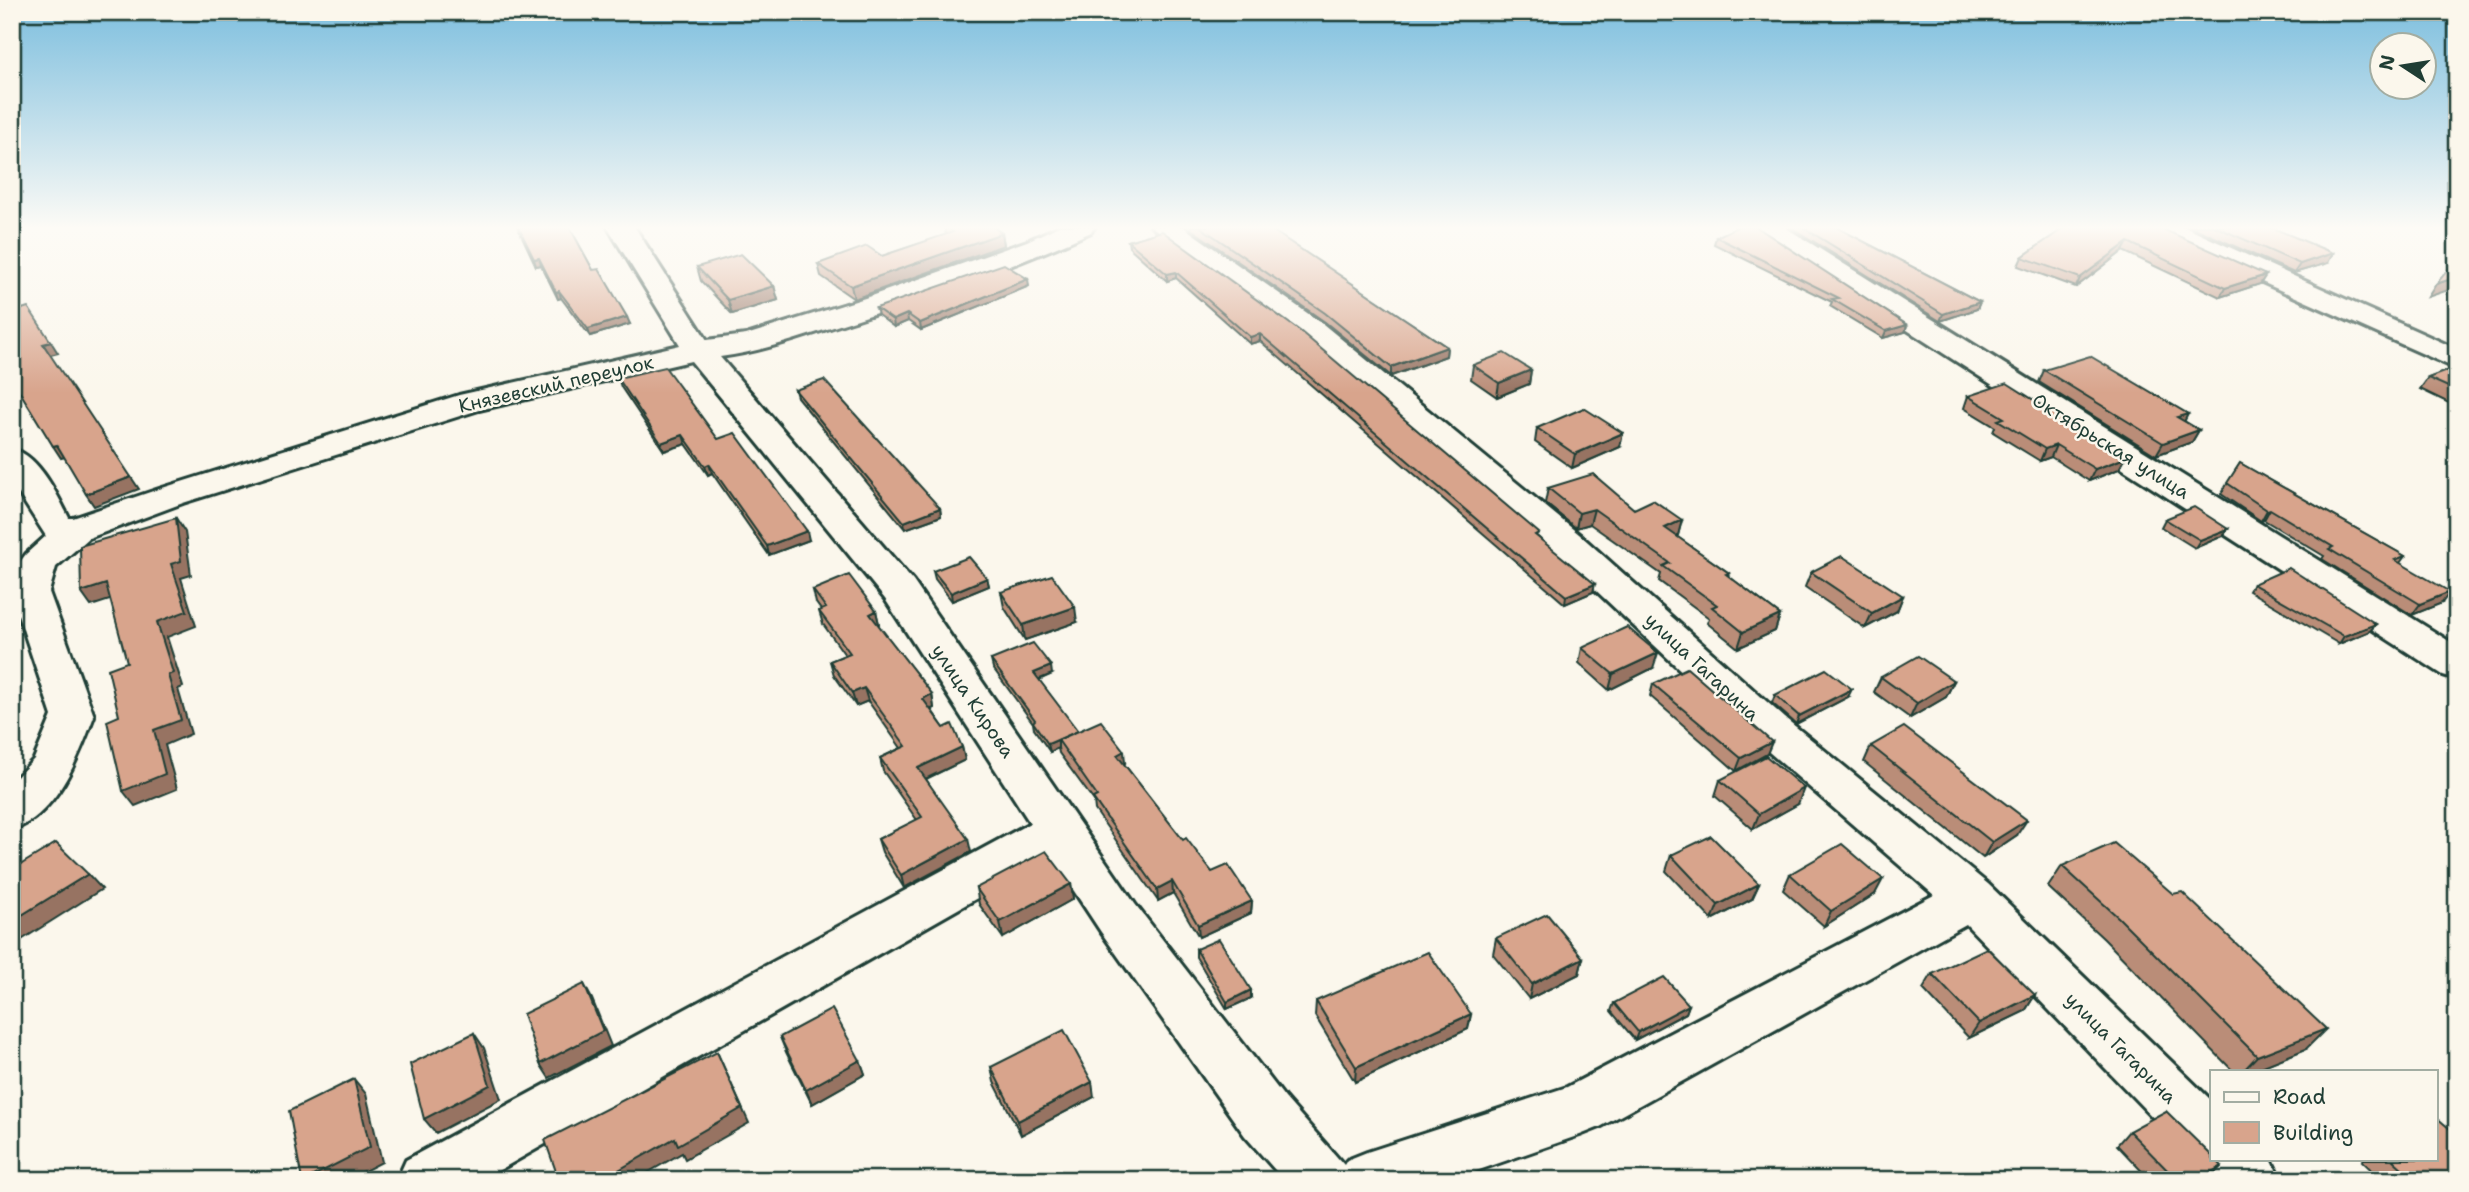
<svg xmlns="http://www.w3.org/2000/svg" width="2469" height="1192" font-family="'Shantell Sans',sans-serif">
	<rect width="100%" height="100%" fill="#fbf7ec"/>
	<filter id="ink" filterUnits="userSpaceOnUse"><feTurbulence type="fractalNoise" baseFrequency=".0143" numOctaves="2"/><feDisplacementMap in="SourceGraphic" scale="14" xChannelSelector="R" yChannelSelector="G"/><feConvolveMatrix kernelMatrix="1 2 1 2 8 2 1 2 1" color-interpolation-filters="sRGB"/></filter>
	<g filter="url(#ink)">
		<g fill="none" stroke-linecap="round" stroke-linejoin="round">
			<g stroke="#1f3d34" stroke-width="6">
				<g id="street">
					<path d="M607,226H634L707,340L746,335L865,298L1027,241L1059,226H1095L1091,232C1015,267 934,294 855,320C810,334 767,351 720,357L913,581L1135,904L1285,1098L1344,1165L1347,1160L1367,1152L1567,1087L1934,895L1755,740L1553,550L1301,336L1151,226H1182L1323,324L1579,534L1785,718L1988,884L2212,1101V1159H2271L2281,1180H2212L2204,1163L2192,1158L1966,924L1600,1127L1580,1135L1450,1180H1284L1245,1136L1101,932L1051,856L482,1180H397L406,1160L1030,823L885,599L691,361L479,410L183,503L89,538L56,567L49,592L94,716C79,756 57,815 12,830V782L34,759L52,716L12,596L20,562L26,554L46,536L12,483V449C39,455 57,495 69,518H73L159,489L459,395L680,345Z"/>
					<path d="M1751,226H1783L2457,646V679L2443,675L1755,232Z"/>
					<path d="M2146,226H2182L2457,349V369L2150,232Z"/>
				</g>
			</g>
			<use href="#street" fill="#fbf7ec" fill-rule="evenodd"/>
		</g>
		<g fill="#ba8d78" stroke="#1f3d34" stroke-width="2">
			<path d="M517,226H569L593,270L630,324L590,336L561,298L558,299L541,265L536,266Z"/>
			<path d="M944,226L1002,233L1004,245L854,299L821,276L818,264L882,256L946,235Z"/>
			<path d="M1191,226H1273V232L1447,347L1446,356L1391,376L1325,322L1191,229Z"/>
			<path d="M1789,226H1834L1980,302L1977,309L1940,321Z"/>
			<path d="M2067,226L2266,275L2260,284L2220,297L2123,251L2076,287L2018,266L2022,257Z"/>
			<path d="M2190,226H2268L2328,263L2294,273Z"/>
			<path d="M1755,228L1907,325L1905,332L1883,338L1830,306L1832,302L1714,244L1716,237Z"/>
			<path d="M1162,231L1539,538L1593,592L1565,604L1260,341L1250,344L1176,278L1167,281L1129,247L1128,241Z"/>
			<path d="M697,267L774,286L778,300L732,314L701,281Z"/>
			<path d="M1029,286L921,330L908,321L894,327L878,315L876,308Z"/>
			<path d="M1473,365L1531,370L1529,384L1497,397L1471,379Z"/>
			<path d="M2457,367V407L2420,389L2428,378Z"/>
			<path d="M2044,370L2184,421L2199,430L2192,442L2156,455L2039,382Z"/>
			<path d="M618,378L718,439L809,540L769,555L712,473L708,475L686,444L664,451L621,387Z"/>
			<path d="M795,390L940,508L941,516L905,529L797,397Z"/>
			<path d="M1968,396L2125,458L2119,469L2089,481L2051,457L2040,461L1993,432L1995,427L1964,408Z"/>
			<path d="M1537,428L1620,447L1572,468L1535,442Z"/>
			<path d="M2240,463L2405,556L2400,563L2442,603L2412,615L2322,559L2324,556L2264,520L2261,521L2221,494Z"/>
			<path d="M1548,488L1682,520L1678,535L1676,536L1729,573L1728,576L1780,615L1775,631L1738,648L1707,623L1709,618L1659,581L1661,574L1590,524L1576,528L1545,503Z"/>
			<path d="M2165,519L2228,529L2223,536L2195,548L2161,527Z"/>
			<path d="M933,571L987,578L989,586L952,601L935,579Z"/>
			<path d="M1811,572L1903,596L1897,611L1865,628L1805,587Z"/>
			<path d="M2253,584L2376,624L2370,631L2339,644L2249,591Z"/>
			<path d="M813,590L876,611L879,624L878,625L932,694L934,708L931,709L944,728L962,747L965,760L926,779L971,852L904,888L882,852L878,839L917,820L883,771L880,758L901,748L868,701L856,706L834,675L830,661L845,655L823,624L819,611L821,610L816,603Z"/>
			<path d="M1001,592L1077,622L1025,640L1004,607Z"/>
			<path d="M1582,648L1653,668L1609,690L1579,663Z"/>
			<path d="M991,660L1052,674L1039,680L1078,732L1125,763L1124,764L1183,840L1212,872L1252,901L1251,913L1199,937L1173,893L1158,901L1095,810L1094,801L1059,753L1058,748L1050,752L1034,729L1033,723L993,668Z"/>
			<path d="M1881,677L1954,681L1946,697L1910,718L1874,692Z"/>
			<path d="M1653,684L1767,754L1736,771L1650,696Z"/>
			<path d="M1775,695L1848,697L1796,724L1772,703Z"/>
			<path d="M1871,746L2017,835L1983,858L1864,762Z"/>
			<path d="M1720,780L1798,804L1753,829L1715,796Z"/>
			<path d="M1671,855L1759,884L1752,899L1712,920L1666,871Z"/>
			<path d="M2062,866L2306,1049L2251,1071H2233L2104,939L2048,887Z"/>
			<path d="M1790,874L1875,894L1824,926L1783,890Z"/>
			<path d="M1071,884L1073,899L1003,938L979,904L976,888Z"/>
			<path d="M1496,938L1583,958L1579,974L1529,999L1493,954Z"/>
			<path d="M1196,949L1251,998L1227,1009L1196,957Z"/>
			<path d="M1932,974L2035,995L2025,1011L1969,1038L1923,989Z"/>
			<path d="M1316,1001L1471,1014L1468,1029L1355,1082L1315,1016Z"/>
			<path d="M1614,1003L1689,1005L1686,1013L1635,1040L1611,1011Z"/>
			<path d="M780,1037L860,1060L865,1074L812,1104L786,1052Z"/>
			<path d="M991,1067L1094,1097L1021,1135L994,1082Z"/>
			<path d="M2129,1131L2208,1180H2150L2117,1145Z"/>
			<path d="M2364,1159H2436L2457,1180H2382L2362,1161Z"/>
		</g>
		<g fill="#977362" stroke="#1f3d34" stroke-width="2">
			<path d="M1002,233L1004,245L854,299L851,286Z"/>
			<path d="M2128,242L2123,251L2076,287L2080,278Z"/>
			<path d="M2333,253L2328,263L2294,273L2300,264Z"/>
			<path d="M539,258L541,265L536,266L534,259Z"/>
			<path d="M1176,272V278L1167,281V274Z"/>
			<path d="M2266,275L2260,284L2220,297L2225,288Z"/>
			<path d="M2457,277V287L2428,297L2436,284Z"/>
			<path d="M1028,279L1029,286L921,330L920,323Z"/>
			<path d="M774,286L778,300L732,314L728,300Z"/>
			<path d="M559,291L561,298L558,299L556,292Z"/>
			<path d="M1980,302L1977,309L1940,321L1943,314Z"/>
			<path d="M907,314L908,321L894,327L893,320Z"/>
			<path d="M627,317L630,324L590,336L588,329Z"/>
			<path d="M1907,325L1905,332L1883,338L1886,331Z"/>
			<path d="M1260,334V341L1250,344V337Z"/>
			<path d="M51,342L58,353L50,355L43,344Z"/>
			<path d="M1447,347L1446,356L1391,376V367Z"/>
			<path d="M1531,370L1529,384L1497,397L1499,383Z"/>
			<path d="M2188,414L2182,426L2177,417Z"/>
			<path d="M2199,430L2192,442L2156,455L2163,443Z"/>
			<path d="M1623,433L1620,447L1572,468L1575,454Z"/>
			<path d="M683,435L686,444L664,451L661,443Z"/>
			<path d="M57,445L65,457L61,458L53,446Z"/>
			<path d="M2056,445L2051,457L2040,461L2045,449Z"/>
			<path d="M2125,458L2119,469L2089,481L2095,469Z"/>
			<path d="M709,464L712,473L708,475L705,466Z"/>
			<path d="M131,477L139,489L94,506L86,494Z"/>
			<path d="M940,508L941,516L905,529L904,522Z"/>
			<path d="M1594,509L1590,524L1576,528L1579,513Z"/>
			<path d="M2270,509L2264,520L2261,521L2267,510Z"/>
			<path d="M176,518L185,532L191,575L181,578L196,626L167,637L183,687L178,689L191,734L165,745L177,789L135,806L123,791L154,730L168,675L157,622L171,564Z"/>
			<path d="M1682,520L1678,535L1661,543L1665,528Z"/>
			<path d="M2228,529L2223,536L2195,548L2200,540Z"/>
			<path d="M807,531L809,540L769,555L767,546Z"/>
			<path d="M987,578L989,586L952,601L951,593Z"/>
			<path d="M106,584L116,598L91,606L81,592Z"/>
			<path d="M1595,584L1593,592L1565,604L1566,596Z"/>
			<path d="M2450,592L2442,603L2412,615L2420,604Z"/>
			<path d="M1903,596L1897,611L1865,628L1872,613Z"/>
			<path d="M1075,607L1077,622L1025,640L1023,625Z"/>
			<path d="M876,611L879,624L873,627L870,614Z"/>
			<path d="M1780,615L1775,631L1738,648L1743,632Z"/>
			<path d="M2376,624L2370,631L2339,644L2344,636Z"/>
			<path d="M1658,653L1653,668L1609,690L1613,674Z"/>
			<path d="M1051,666L1052,674L1035,681L1034,673Z"/>
			<path d="M1954,681L1946,697L1910,718L1917,703Z"/>
			<path d="M864,688L868,701L856,706L852,693Z"/>
			<path d="M1852,689L1848,697L1796,724L1799,716Z"/>
			<path d="M932,694L934,708L925,712L923,699Z"/>
			<path d="M12,708L18,734L12,736Z"/>
			<path d="M1078,731L1058,740V748L1050,752L1048,744Z"/>
			<path d="M1772,742L1767,754L1736,771L1741,758Z"/>
			<path d="M962,747L965,760L921,781L918,768Z"/>
			<path d="M1124,751L1125,763L1118,767L1117,755Z"/>
			<path d="M1804,788L1798,804L1753,829L1759,814Z"/>
			<path d="M2027,820L2017,835L1983,858L1992,842Z"/>
			<path d="M968,839L971,852L904,888L901,875Z"/>
			<path d="M88,874L102,889L12,946V921Z"/>
			<path d="M1883,879L1875,894L1824,926L1831,911Z"/>
			<path d="M1172,881L1173,893L1158,901L1157,889Z"/>
			<path d="M1071,884L1073,899L1003,938L1000,922Z"/>
			<path d="M1759,884L1752,899L1712,920L1718,905Z"/>
			<path d="M1252,901L1251,913L1199,937L1198,925Z"/>
			<path d="M1583,958L1579,974L1529,999L1532,984Z"/>
			<path d="M584,984L592,999L611,1046L549,1078L540,1064Z"/>
			<path d="M1251,990V998L1227,1009V1002Z"/>
			<path d="M2035,995L2025,1011L1969,1038L1979,1023Z"/>
			<path d="M1689,1005L1686,1013L1635,1040L1638,1032Z"/>
			<path d="M1471,1014L1468,1029L1355,1082L1356,1067Z"/>
			<path d="M2326,1029L2306,1049L2251,1071H2243L2257,1056Z"/>
			<path d="M474,1033L484,1048L501,1099L436,1133L424,1119Z"/>
			<path d="M717,1052L749,1123L685,1159L682,1153L635,1180H601Z"/>
			<path d="M860,1060L865,1074L812,1104L806,1090Z"/>
			<path d="M354,1079L366,1094L382,1162L347,1180H305Z"/>
			<path d="M1092,1082L1094,1097L1021,1135L1018,1121Z"/>
			<path d="M2222,1166L2208,1180H2197Z"/>
		</g>
		<g fill="#d8a48c" stroke="#1f3d34" stroke-width="2">
			<path d="M518,226H569L593,270L599,269L627,317L588,329L559,291L556,292L539,258L534,259Z"/>
			<path d="M945,226H992L1002,233L851,286L818,264L867,246L882,256L953,232Z"/>
			<path d="M1199,226H1266L1447,347L1391,367L1325,313Z"/>
			<path d="M1739,226H1755L1907,325L1886,331L1832,299L1839,298L1716,237Z"/>
			<path d="M1801,226H1834L1980,302L1943,314Z"/>
			<path d="M2067,226H2156L2266,275L2225,288L2128,242L2080,278L2022,257Z"/>
			<path d="M2214,226H2268L2333,253L2300,264Z"/>
			<path d="M1162,231L1300,331L1539,533L1535,535L1595,584L1566,596L1260,334L1250,337L1176,272L1167,274L1128,241Z"/>
			<path d="M741,254L774,286L728,300L697,267Z"/>
			<path d="M2457,259V277L2436,284Z"/>
			<path d="M1004,264L1028,279L920,323L907,314L893,320L876,308Z"/>
			<path d="M12,294L22,309L28,307L51,342L43,344L131,477L86,494L57,445L53,446L12,379Z"/>
			<path d="M1504,353L1531,370L1499,383L1473,365Z"/>
			<path d="M2090,356L2188,414L2177,417L2199,430L2163,443L2044,370Z"/>
			<path d="M665,367L718,439L735,433L807,531L767,546L709,464L705,466L683,435L661,443L618,378Z"/>
			<path d="M2457,367V391L2428,378Z"/>
			<path d="M824,380L940,508L904,522L795,390Z"/>
			<path d="M2007,383L2125,458L2095,469L2056,445L2045,449L1998,420L2004,418L1968,396Z"/>
			<path d="M1584,408L1623,433L1575,454L1537,428Z"/>
			<path d="M2240,463L2405,556L2395,560L2450,592L2420,604L2329,549L2333,547L2270,509L2267,510L2227,483Z"/>
			<path d="M1593,474L1634,509L1653,500L1682,520L1665,528L1729,573L1726,574L1780,615L1743,632L1712,607L1717,605L1663,566L1670,563L1594,509L1579,513L1548,488Z"/>
			<path d="M2194,507L2228,529L2200,540L2165,519Z"/>
			<path d="M176,518L181,561L171,564L187,611L157,622L173,673L168,675L181,720L154,730L165,774L123,791L107,721L119,716L108,669L127,662L106,584L81,592L80,546Z"/>
			<path d="M1842,556L1903,596L1872,613L1811,572Z"/>
			<path d="M969,557L987,578L951,593L933,571Z"/>
			<path d="M2289,568L2376,624L2344,636L2253,584Z"/>
			<path d="M849,575L876,611L870,614L932,694L923,699L944,728L952,724L962,747L918,768L968,839L901,875L878,839L922,817L880,758L906,746L864,688L852,693L830,661L850,653L819,611L826,608L813,590Z"/>
			<path d="M1052,575L1075,607L1023,625L1001,592Z"/>
			<path d="M1627,627L1658,653L1613,674L1582,648Z"/>
			<path d="M1033,643L1051,666L1034,673L1078,731L1048,744L1033,722L1035,720L991,660Z"/>
			<path d="M1918,656L1954,681L1917,703L1881,677Z"/>
			<path d="M1687,668L1772,742L1741,758L1653,684Z"/>
			<path d="M1826,669L1852,689L1799,716L1775,695Z"/>
			<path d="M1101,721L1124,751L1117,755L1183,840L1186,838L1212,872L1228,865L1252,901L1198,925L1172,881L1157,889L1093,798L1097,796L1058,740Z"/>
			<path d="M1904,727L2027,820L1992,842L1871,746Z"/>
			<path d="M1766,756L1804,788L1759,814L1720,780Z"/>
			<path d="M1711,836L1759,884L1718,905L1671,855Z"/>
			<path d="M56,843L88,874L12,921V870Z"/>
			<path d="M2114,843L2173,894L2182,892L2326,1029L2257,1056L2119,918L2062,866Z"/>
			<path d="M1842,844L1883,879L1831,911L1790,874Z"/>
			<path d="M1046,851L1071,884L1000,922L976,888Z"/>
			<path d="M1547,914L1583,958L1532,984L1496,938Z"/>
			<path d="M1219,939L1251,990L1227,1002L1196,949Z"/>
			<path d="M1987,948L2035,995L1979,1023L1932,974Z"/>
			<path d="M1428,952L1471,1014L1356,1067L1316,1001Z"/>
			<path d="M1664,977L1689,1005L1638,1032L1614,1003Z"/>
			<path d="M584,984L603,1031L540,1064L523,1014Z"/>
			<path d="M832,1009L860,1060L806,1090L780,1037Z"/>
			<path d="M1064,1030L1092,1082L1018,1121L991,1067Z"/>
			<path d="M474,1033L490,1085L424,1119L410,1064Z"/>
			<path d="M717,1052L742,1108L678,1145L675,1138L601,1180H559L545,1140Z"/>
			<path d="M354,1079L370,1147L305,1180H302L289,1111Z"/>
			<path d="M2166,1111L2212,1156V1159H2215L2222,1166L2197,1180H2177L2129,1131Z"/>
			<path d="M2436,1117L2457,1135V1180H2415L2392,1159H2436Z"/>
		</g>
	</g>
	<linearGradient id="sky" x2="0" y2="1"><stop stop-color="#7cbede"/><stop offset="0.58" stop-color="#fdfbf6"/><stop offset="1" stop-color="#fdfbf6" stop-opacity="0"/></linearGradient>
	<rect width="2469" height="393" fill="url(#sky)"/>
	<g text-anchor="middle" dominant-baseline="central" stroke-width="5" stroke-linejoin="round" paint-order="stroke">
		<g font-size="19" fill="#1f3d34" stroke="#fbf7ec">
			<text transform="translate(556 384) rotate(-13)">Князевский переулок</text>
			<text transform="translate(2111 446) rotate(32)">Октябрьская улица</text>
			<text transform="translate(1702 667) rotate(43)">улица Гагарина</text>
			<text transform="translate(973 701) rotate(56)">улица Кирова</text>
			<text transform="translate(2121 1048) rotate(45)">улица Гагарина</text>
		</g>
	</g>
	<rect width="2469" height="1192" fill="none" stroke="#fbf7ec" stroke-width="42"/>
	<rect x="21" y="21" width="2427" height="1150" fill="none" stroke="#1f3d34" stroke-width="2.5" filter="url(#ink)"/>
	<rect x="2210" y="1070" width="228" height="91" fill="#fbf7ec" stroke="#a3ada2" stroke-width="2"/>
	<rect x="2224" y="1092" width="35" height="10" fill="#fbf7ec" stroke="#a3ada2" stroke-width="2"/>
	<text x="2273" y="1104" font-size="21" fill="#1f3d34">Road</text>
	<rect x="2224" y="1122" width="35" height="21" fill="#d8a48c" stroke="#a3ada2" stroke-width="2"/>
	<text x="2273" y="1140" font-size="21" fill="#1f3d34">Building</text>
	<g transform="translate(2403 66) rotate(282)"><circle r="33" fill="#fbf7ec" stroke="#a3ada2" stroke-width="2"/>
	<path d="M0-5L12 26L0 18L-12 26Z" fill="#1f3d34"/>
	<text y="-10" font-size="19" font-weight="bold" text-anchor="middle" fill="#1f3d34">N</text>
	</g>
</svg>
